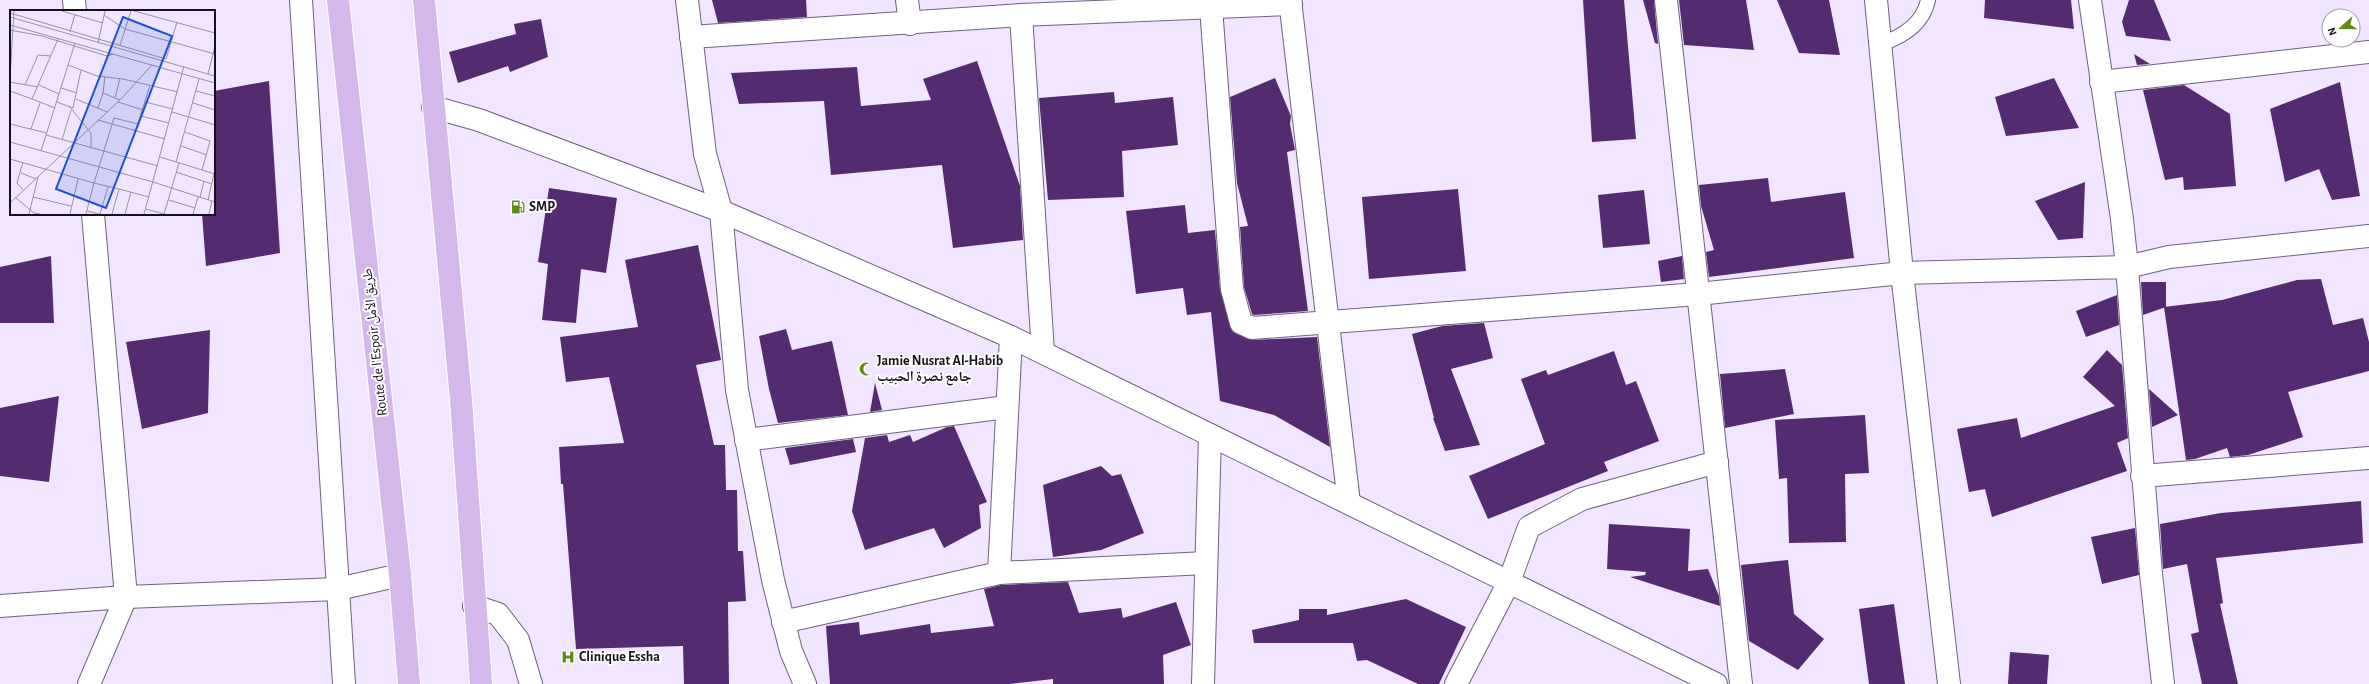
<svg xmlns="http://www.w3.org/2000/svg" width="2369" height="684" font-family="'Alegreya Sans','Noto Naskh Arabic',sans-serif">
	<rect width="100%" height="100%" fill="#f2e5ff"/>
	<g fill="#542b71">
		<path d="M712,0H806L807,17L718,23Z"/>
		<path d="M1583,0H1624L1636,139L1592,142Z"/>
		<path d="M1643,0H1654L1658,44L1655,43Z"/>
		<path d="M1679,0H1746L1754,50L1684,45Z"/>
		<path d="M1777,0H1829L1840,55L1799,53Z"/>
		<path d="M1985,0H2071L2074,29L1984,18Z"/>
		<path d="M2129,0H2154L2171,41L2126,36L2122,22Z"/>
		<path d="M541,19L548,57L510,72L508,66L458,83L449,52L516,34L514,24Z"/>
		<path d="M2134,54L2150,64L2137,65Z"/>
		<path d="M977,61L1020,186L1023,240L953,248L942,165L831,175L824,101L739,104L731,73L857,67L861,106L931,100L923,79Z"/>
		<path d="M1275,78L1291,116L1290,124L1295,150L1287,152L1308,311L1254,315L1252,314L1244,287L1240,227L1248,226L1237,183L1230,97Z"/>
		<path d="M2054,78L2079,128L2006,136L1995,97Z"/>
		<path d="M269,81L280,253L206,266L202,214H214V91Z"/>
		<path d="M2340,82L2360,196L2332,200L2319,169L2285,182L2270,109Z"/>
		<path d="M2184,85L2230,114L2236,186L2184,190L2183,177L2165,180L2143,90Z"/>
		<path d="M1114,92L1115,103L1173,97L1178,145L1122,151L1124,197L1048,200L1039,98Z"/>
		<path d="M1768,178L1771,202L1845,192L1854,258L1709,277L1706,252L1714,250L1701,206L1699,185Z"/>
		<path d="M2085,182L2083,238L2058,240L2035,201Z"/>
		<path d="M549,188L617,198L606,273L581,269L576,323L542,320L548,264L538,262Z"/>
		<path d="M1458,189L1466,271L1369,279L1362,197Z"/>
		<path d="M1644,190L1650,244L1603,248L1598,195Z"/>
		<path d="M1185,205L1188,233L1215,230L1220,290L1232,331L1253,340L1317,337L1330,447L1274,415L1220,401L1211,312L1187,315L1183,288L1136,294L1126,211Z"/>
		<path d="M698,245L721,360L696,365L714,445H725L726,490H737L738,551H743L746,601L728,602L729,684H684L683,646L576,649L563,484H561L559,447L624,443L609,377L566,382L560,337L638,327L625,260Z"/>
		<path d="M51,256L54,323H0V267Z"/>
		<path d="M1682,256L1684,279L1661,282L1658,261Z"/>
		<path d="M2321,279L2333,325L2363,318L2369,342V371L2288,392L2303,437L2248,455L2230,457L2227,448L2195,459L2186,460L2164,307L2222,300L2297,280Z"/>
		<path d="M2141,282H2166V307L2143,315Z"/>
		<path d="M2117,295L2119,325L2086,337L2076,311Z"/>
		<path d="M1484,323L1493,358L1451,369L1480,445L1445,451L1433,418H1434L1412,334L1442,326Z"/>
		<path d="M786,329L792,350L832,341L848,415L778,423L769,389L759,336Z"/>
		<path d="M210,330L208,413L142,429L126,342Z"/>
		<path d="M2107,350L2122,365L2128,438L2117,443L2127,471L1992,517L1985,489L1969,492L1957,429L2017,418L2021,438L2115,406L2083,377Z"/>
		<path d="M1614,351L1626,385L1636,381L1659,441L1604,462L1608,471L1488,519L1469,476L1545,444L1521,379L1546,370L1548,375Z"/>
		<path d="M1785,369L1794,414L1725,428L1720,374Z"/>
		<path d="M875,383L882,410L870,412Z"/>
		<path d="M2149,389L2178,415L2152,427Z"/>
		<path d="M59,396L49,482L0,476V408Z"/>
		<path d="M1865,415L1869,473L1845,474L1846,542L1789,543L1787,478L1779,479L1775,420Z"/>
		<path d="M954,426L987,502L979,505L981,528L944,548L934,528L865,550L852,511L865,438L887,435L889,442L910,435L913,442L947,427Z"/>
		<path d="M853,439L856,452L790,465L785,448Z"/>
		<path d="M1101,466L1112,476L1121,474L1144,533L1101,550L1053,557L1043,485Z"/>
		<path d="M2361,501L2363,543L2216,558L2223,603L2220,604L2238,684H2202L2191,634L2199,632L2187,564L2163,569L2160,524L2221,513Z"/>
		<path d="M1609,524L1690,529L1688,571L1708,569L1719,596L1720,606L1630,577L1645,575L1646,572L1607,569Z"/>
		<path d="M2135,528L2139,575L2102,584L2091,537Z"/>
		<path d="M1788,560L1794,614L1824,639L1798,670L1749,641L1741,565Z"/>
		<path d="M1068,582L1079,613L1121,608L1123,618L1176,602L1191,645L1163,655L1164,684H1053V679L1009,684H830L826,626L859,622L860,635L930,624L931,633L994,626L984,589L1001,585Z"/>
		<path d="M1406,599L1466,627L1439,684H1418L1367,660L1357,661L1353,643H1254L1252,630L1299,620V609H1327V615Z"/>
		<path d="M1894,604L1905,684H1869L1859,609Z"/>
		<path d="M2010,652L2049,655L2047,684H2008Z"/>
	</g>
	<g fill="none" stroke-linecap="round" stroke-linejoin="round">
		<g stroke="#6f617c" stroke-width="16">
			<path id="service" d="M1880,44C1902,37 1923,24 1928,0"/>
		</g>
		<g stroke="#6f617c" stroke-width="24">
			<g id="minor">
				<path d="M74,0L75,11"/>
				<path d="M301,0L344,684"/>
				<path d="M687,0L705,154L721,211L737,390L773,580L791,651L805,684"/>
				<path d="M907,0L910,24"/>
				<path d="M1290,0L1349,503"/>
				<path d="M1666,0L1741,684"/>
				<path d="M1876,0L1902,273L1949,684"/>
				<path d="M2090,0L2122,219L2127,267L2169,257L2369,236"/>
				<path d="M1211,7L1232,289L1241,323L1252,328L1698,294L1902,273L2127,267L2151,574L2163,684"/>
				<path d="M1021,15L1043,352"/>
				<path d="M691,37L1021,15L1291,4"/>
				<path d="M2101,82L2369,52"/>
				<path d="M433,107L479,120L721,211L1011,337L1716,684"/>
				<path d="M746,440L1007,407"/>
				<path d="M2142,476L2369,458"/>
				<path d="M999,573L1206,563"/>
				<path d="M0,606L126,597L338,589L400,575"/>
				<path d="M474,606L498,614L518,640L531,684"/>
				<path d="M783,622L999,573L1011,337"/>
				<path d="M89,684L126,597L93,214"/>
				<path d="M1203,684L1210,435"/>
				<path d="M1456,684L1509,582L1529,527L1582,499L1717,462"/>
			</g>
		</g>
		<g stroke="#fff" stroke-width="24">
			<g id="trunk">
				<path d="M338,0L400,575L409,684"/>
				<path d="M424,0L461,400L481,684"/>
			</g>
		</g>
		<use href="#service" stroke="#fff" stroke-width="14"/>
		<use href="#minor" stroke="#fff" stroke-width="22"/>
		<use href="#trunk" stroke="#d4b8ec" stroke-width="22"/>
	</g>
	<defs>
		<g id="fuel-bare" transform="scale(1.08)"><path d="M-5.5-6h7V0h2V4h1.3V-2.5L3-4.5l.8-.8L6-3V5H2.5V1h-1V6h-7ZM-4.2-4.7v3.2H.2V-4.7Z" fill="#618a17" stroke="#fff" stroke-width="2.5" paint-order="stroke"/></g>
		<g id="mosque-bare" transform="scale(1.08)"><path d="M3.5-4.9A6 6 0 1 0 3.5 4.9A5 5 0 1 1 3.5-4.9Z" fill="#618a17" stroke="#fff" stroke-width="2.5" paint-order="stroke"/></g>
		<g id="hospital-bare" transform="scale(1.08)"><path d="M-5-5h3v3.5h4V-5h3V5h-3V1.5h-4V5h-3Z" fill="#618a17" stroke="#fff" stroke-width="2.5" paint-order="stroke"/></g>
	</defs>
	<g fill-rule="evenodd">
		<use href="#fuel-bare" x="518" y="207"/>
		<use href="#mosque-bare" x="866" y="369"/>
		<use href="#hospital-bare" x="568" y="657"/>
	</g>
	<g text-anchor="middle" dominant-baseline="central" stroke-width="4" stroke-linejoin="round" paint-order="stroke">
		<g font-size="14" font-weight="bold" fill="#16101b" stroke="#fff" text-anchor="start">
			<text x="529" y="207">SMP</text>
			<text x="877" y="361">Jamie Nusrat Al-Habib<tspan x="877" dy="16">جامع نصرة الحبيب</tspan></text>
			<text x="579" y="657">Clinique Essha</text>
		</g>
		<g font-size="14" fill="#16101b" stroke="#fff">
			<text transform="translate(375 342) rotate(-96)">Route de l’Espoir طريق الأمل</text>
		</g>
	</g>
	<g transform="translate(10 10)">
		<rect width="205" height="205" fill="#f2e5ff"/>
		<path fill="none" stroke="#9a90a4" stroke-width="1" d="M52,1L93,13M124,1L205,23M0,3L156,49M94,5L115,19L205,44M0,7L205,66M0,15L205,73M0,20L32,26L97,46L104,44M60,22L65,4M88,33L95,1M110,35L121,1M156,49L167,12M58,55L87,66L113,69L168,82M198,64L205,36M95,66L93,83L110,90M0,68L4,1M0,72L28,77M15,75L28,45L41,46M29,75L49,84M51,78L67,83M0,81L22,89M186,81L205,86M105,88L110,68M66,89L97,102M47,92L63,98L71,60M108,92L133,100M135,92L163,99M183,93L205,100M59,96L81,123V138M45,98L22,89L48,29M88,98L93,83M162,102L205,115M131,106L159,113M88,110L155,129M0,114L37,123M21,119L30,93M126,120L140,75M175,122L200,131L192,160M36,125L148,156M52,130L61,100M0,132L143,172L205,192M171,136L197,145M31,141L65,33M150,147L205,164M0,149L84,173L104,108L128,114M13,152L7,173L13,180M166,152L189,69M166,162L202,174M11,163L26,169M109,179L139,187M5,187L24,203L30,204M23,187L61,196M190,188L194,171M159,190L185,198M198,190L204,164M0,193L110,90L142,55M136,199L154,204M77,201L89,204M19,204L28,167M60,204L68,169M76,204L84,173L109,179L102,204M90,204L98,177M115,204L121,182M134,204L174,56M154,204L169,153M183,204L188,187M199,204L202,191"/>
		<path fill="#1d4ed8" fill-opacity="0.15" stroke="#1d4ed8" stroke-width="2" d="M113,7L162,26L96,198L46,179Z"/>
		<rect width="205" height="205" fill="none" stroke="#16101b" stroke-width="2"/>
	</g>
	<g transform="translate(2341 28) rotate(249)"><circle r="19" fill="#ffffff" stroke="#a29fa4"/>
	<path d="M0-3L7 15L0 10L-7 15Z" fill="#618a17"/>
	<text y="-6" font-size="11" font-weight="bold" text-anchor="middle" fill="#16101b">N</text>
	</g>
</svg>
